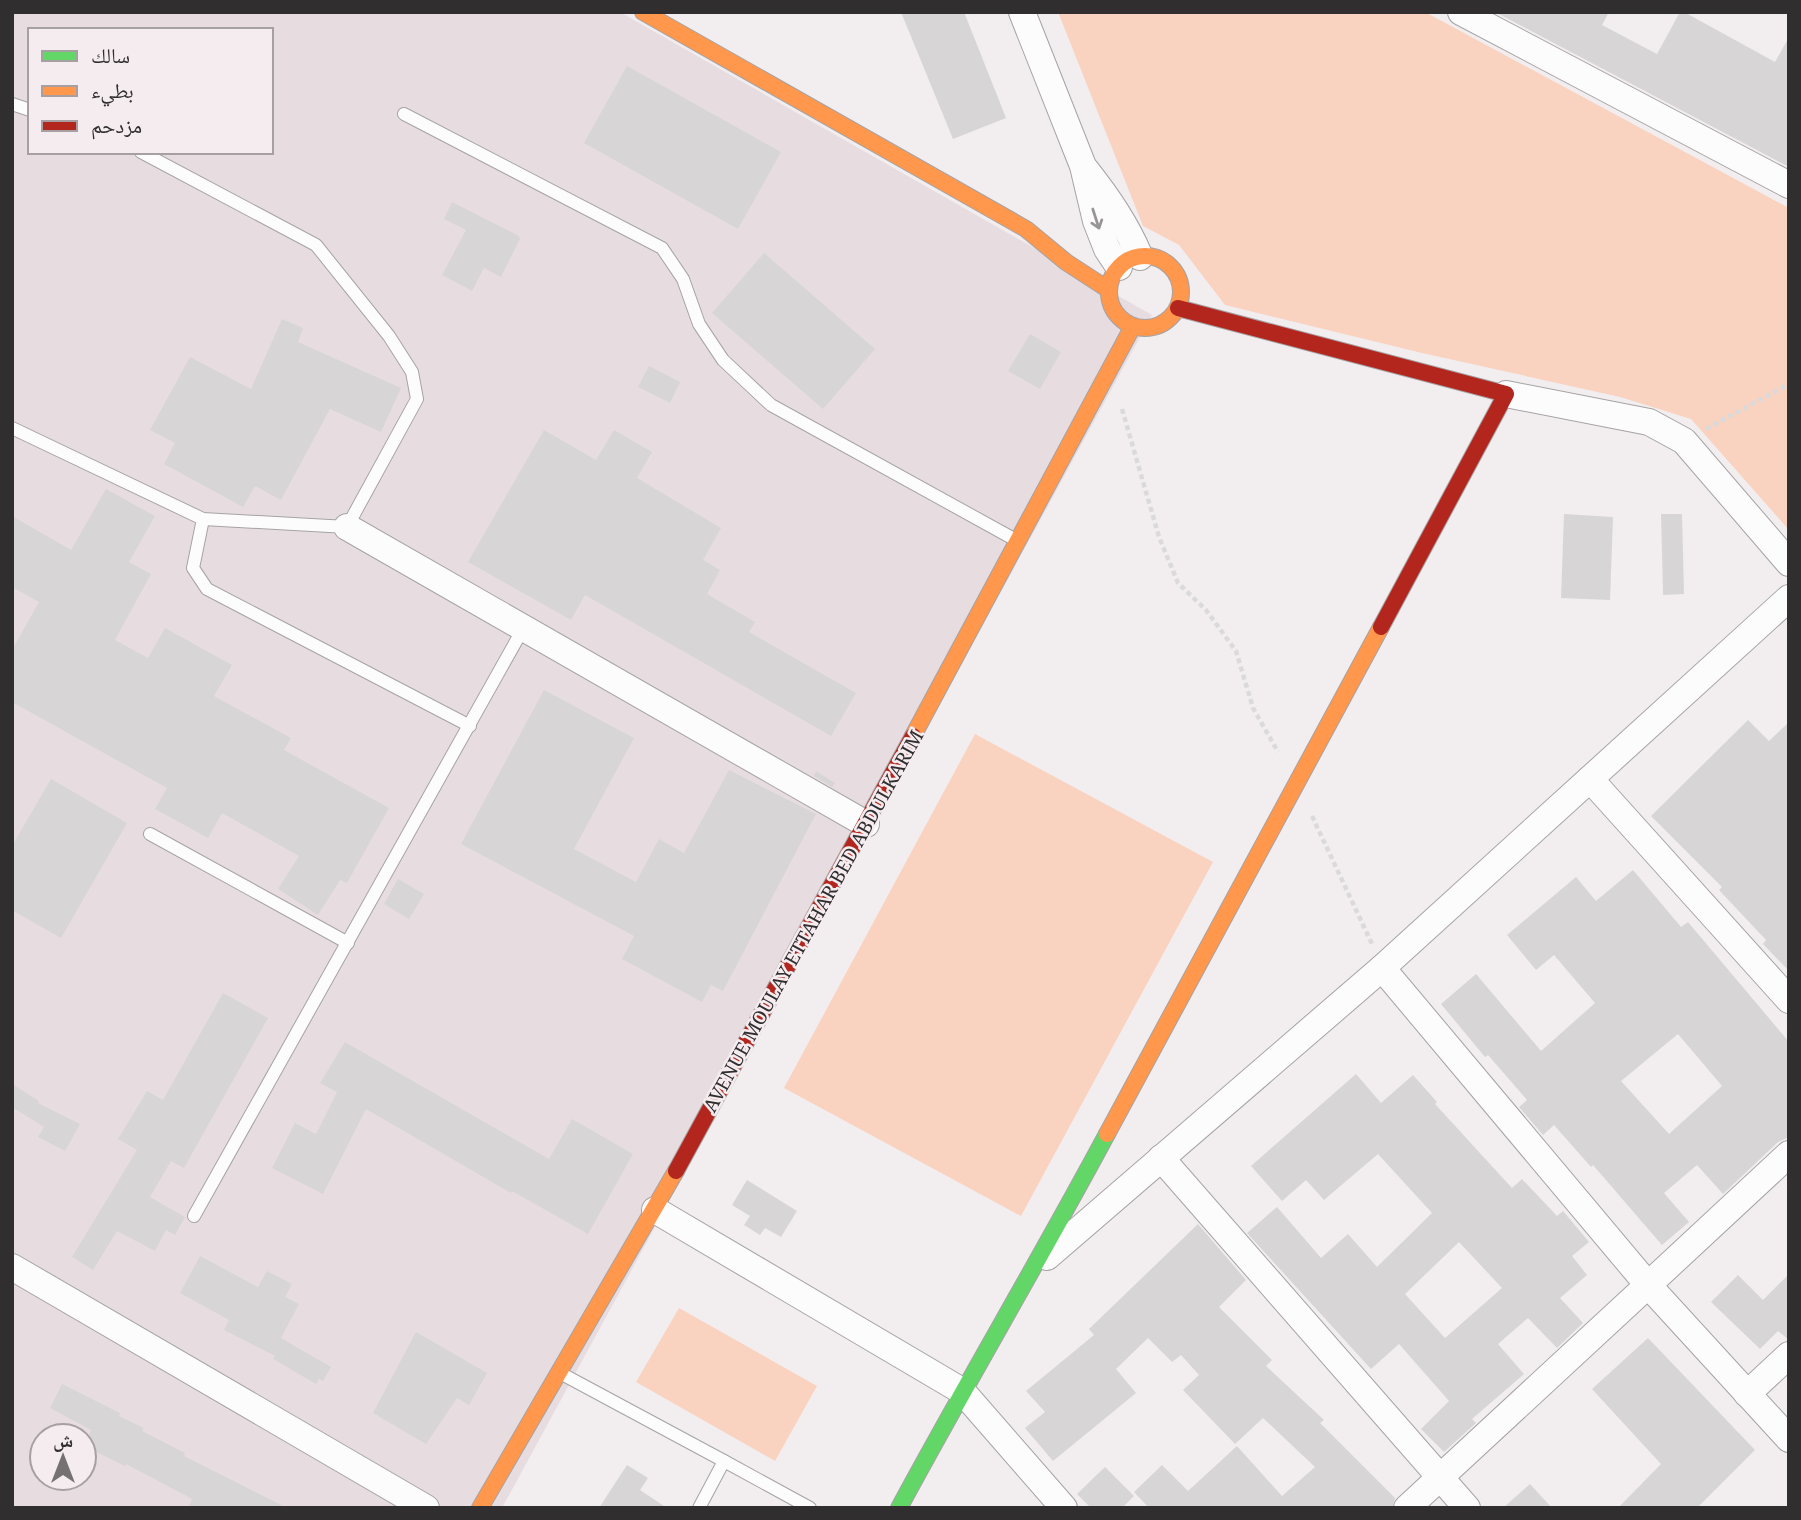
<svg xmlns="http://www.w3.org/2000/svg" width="1801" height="1520" font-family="'Noto Serif','Noto Naskh Arabic',serif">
	<rect width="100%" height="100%" fill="#f2eef0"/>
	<path fill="#e7dde1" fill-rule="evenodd" d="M12,12H620L1152,315L502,1508H12ZM30,30H271V152H30ZM42,1436H84V1478H42Z"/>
	<g fill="#f9d2c0">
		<path d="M1058,12H1425L1789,208V530L1691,419L1620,397L1422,353L1225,305L1179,245L1143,226Z"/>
		<path d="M975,734L1213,862L1021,1216L784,1088Z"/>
		<path d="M679,1308L817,1386L775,1461L636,1382Z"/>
	</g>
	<g fill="#d7d5d6" fill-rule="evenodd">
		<path d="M901,12H964L1006,118L953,139Z"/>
		<path d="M1495,12H1609L1602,25L1657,54L1680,12H1684L1775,62L1789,37V167Z"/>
		<path d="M627,66L781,152L738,229L584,143Z"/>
		<path d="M452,202L519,236L520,239L501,277L484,268L472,291L442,275L466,230L444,219Z"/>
		<path d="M764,253L875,349L823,409L712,313Z"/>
		<path d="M282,319L303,328L298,342L401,388L381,432L330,409L281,500L255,486L243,507L164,464L175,443L150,430L190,357L251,389Z"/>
		<path d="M1030,334L1061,352L1040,389L1008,371Z"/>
		<path d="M649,366L680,382L670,403L638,387Z"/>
		<path d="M544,430L596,460L614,430L652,452L637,478L721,528L703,560L720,570L707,594L755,622L749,632L856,693L831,736L585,595L571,620L468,562Z"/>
		<path d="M106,489L155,516L129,562L151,574L115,640L148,658L165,628L232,665L214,696L291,738L284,750L389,808L347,883L340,880L318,915L278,889L299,856L222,813L208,838L155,809L167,788L12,702V650L39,602L12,587V516L71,550Z"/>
		<path d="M1564,514L1613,517L1610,600L1561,598Z"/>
		<path d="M1661,514H1682L1684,594L1663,595Z"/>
		<path d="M544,690L634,738L574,849L636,882L659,839L684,853L729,770L816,814L723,991L711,985L702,1002L622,959L634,936L461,844Z"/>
		<path d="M1748,720L1769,741L1789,722V971L1763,944L1766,940L1719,890L1722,887L1651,816Z"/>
		<path d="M816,771L835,783L832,787L814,776Z"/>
		<path d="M51,779L127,823L61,938L12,910V846Z"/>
		<path d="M1633,870L1681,927L1688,922L1789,1042V1137L1778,1142L1723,1194L1697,1165L1664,1193L1689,1222L1662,1245L1593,1165L1591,1167L1554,1125L1543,1135L1519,1107L1527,1100L1488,1055L1485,1057L1441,1004L1476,974L1541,1051L1595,1003L1554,955L1536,970L1507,935L1576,877L1596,901ZM1678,1034L1722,1086L1669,1134L1621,1081Z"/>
		<path d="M398,879L424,894L409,919L384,904Z"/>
		<path d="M223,993L268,1018L184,1168L171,1161L150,1197L185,1217L175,1235L166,1230L155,1251L117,1231L93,1270L72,1257L137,1150L118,1139L147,1091L163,1100Z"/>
		<path d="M345,1042L549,1159L572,1119L633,1154L588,1234L512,1191L511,1193L366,1109L323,1194L272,1168L295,1123L316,1134L337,1092L320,1083Z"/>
		<path d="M1356,1074L1381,1103L1413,1075L1437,1102L1435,1104L1512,1188L1522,1179L1557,1216L1563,1211L1589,1242L1572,1256L1587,1275L1560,1298L1583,1323L1557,1348L1528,1318L1498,1344L1524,1374L1472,1419L1476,1423L1444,1452L1421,1429L1449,1401L1399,1344L1371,1369L1247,1233L1277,1207L1321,1258L1348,1234L1377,1267L1432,1213L1378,1154L1324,1200L1306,1180L1282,1201L1251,1166ZM1459,1242L1502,1288L1445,1338L1405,1294Z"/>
		<path d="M12,1084L39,1101L38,1103L80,1124L65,1151L38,1137L44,1127L12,1107Z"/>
		<path d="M747,1180L797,1211L781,1237L765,1228L760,1235L744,1225L750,1216L732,1205Z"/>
		<path d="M1198,1224L1246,1280L1219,1307L1272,1360L1266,1366L1324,1420L1320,1423L1395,1498L1392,1508H1149L1134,1492L1162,1465L1188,1491L1237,1446L1282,1496L1315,1467L1263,1418L1235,1444L1183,1390L1199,1375L1181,1355L1172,1362L1148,1338L1116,1369L1136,1393L1053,1461L1025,1428L1045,1412L1026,1391L1094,1335L1089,1329Z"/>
		<path d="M200,1256L258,1287L267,1271L292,1284L285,1297L299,1304L281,1338L331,1367L323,1381L319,1379L316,1384L273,1359L275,1356L224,1330L229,1320L180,1293Z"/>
		<path d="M1789,1274V1340L1778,1331L1760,1349L1711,1302L1738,1275L1763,1300Z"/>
		<path d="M416,1332L487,1373L469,1405L457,1398L426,1444L373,1413Z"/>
		<path d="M1648,1338L1755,1450L1697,1508H1618L1661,1464L1592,1389Z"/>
		<path d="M62,1384L120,1413L119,1416L144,1428L142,1431L185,1453L184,1456L287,1508H188L192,1499L126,1464L125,1466L84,1446L91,1430L50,1408Z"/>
		<path d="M627,1465L648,1478L640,1490L667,1508H599Z"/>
		<path d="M1105,1467L1134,1496L1122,1508H1091L1077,1494Z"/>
		<path d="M1530,1484L1552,1508H1503Z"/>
	</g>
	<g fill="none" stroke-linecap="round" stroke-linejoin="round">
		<g stroke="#a6a3a4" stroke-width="14">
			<g id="lane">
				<path d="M12,104L30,110"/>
				<path d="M404,114L662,248L683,279L699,324L723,360L771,405L1014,539"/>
				<path d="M12,428L203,519L347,527L417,399L412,372L389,336L316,245L141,152"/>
				<path d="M203,519L193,568L207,589L470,726"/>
				<path d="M150,834L348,943"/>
				<path d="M194,1216L524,627"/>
				<path d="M562,1374L724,1461L699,1508"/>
				<path d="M724,1461L810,1508"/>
			</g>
		</g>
		<g stroke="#a6a3a4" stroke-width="28">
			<g id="street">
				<path d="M1022,12L1083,166L1096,221L1107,249L1119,267"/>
				<path d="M1461,12L1789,185"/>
				<path d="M1086,170C1108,198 1126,224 1140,257"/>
				<path d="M1506,394L1649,422L1684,441L1789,563"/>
				<path d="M347,527L866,824"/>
				<path d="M1789,598L1382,968L1648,1285L1789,1154"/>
				<path d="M1590,779L1789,1000"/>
				<path d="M1161,1158L1467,1508"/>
				<path d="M655,1210L962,1391L1064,1508"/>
				<path d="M1047,1257L1382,968"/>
				<path d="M12,1267L426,1508"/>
				<path d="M1747,1394L1789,1355"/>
				<path d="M1407,1508L1648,1285L1789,1439"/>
			</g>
		</g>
		<g stroke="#a6a3a4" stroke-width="18">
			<path id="fast" d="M899,1508C967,1382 1040,1259 1107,1134"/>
		</g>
		<g stroke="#a6a3a4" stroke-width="18">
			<g id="slow">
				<path d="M643,12L1026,229L1066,262L1109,290"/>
				<circle cx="1145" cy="292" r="36"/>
				<path d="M913,736L1133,326"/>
				<path d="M1107,1134L1381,627"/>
				<path d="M480,1508L676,1171"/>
			</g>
		</g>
		<g stroke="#a6a3a4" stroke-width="18">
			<g id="jam">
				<path d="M1178,308L1506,394L1381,627"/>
				<path d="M676,1171L913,736"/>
			</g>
		</g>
		<g stroke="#dbdada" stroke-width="4.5" stroke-dasharray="5 3.5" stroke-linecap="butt">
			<path d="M1122,409L1159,537L1178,583L1206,610L1236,651L1253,708L1278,752"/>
			<path d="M1706,429L1789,384"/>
			<path d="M1312,816L1372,944"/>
		</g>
		<use href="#lane" stroke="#fdfcfd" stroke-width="12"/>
		<use href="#street" stroke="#fdfcfd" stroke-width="26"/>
		<use href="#fast" stroke="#63d668" stroke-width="16"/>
		<use href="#slow" stroke="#ff974d" stroke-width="16"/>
		<use href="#jam" stroke="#b3261e" stroke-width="16"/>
	</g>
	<defs><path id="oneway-shaft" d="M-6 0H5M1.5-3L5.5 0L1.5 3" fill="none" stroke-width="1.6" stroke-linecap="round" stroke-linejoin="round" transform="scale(1.75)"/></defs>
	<use stroke="#979596" href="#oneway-shaft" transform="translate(1096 219) rotate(72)"/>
	<g text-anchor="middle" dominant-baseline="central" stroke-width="5" stroke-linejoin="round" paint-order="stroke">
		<g font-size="19" fill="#312e2f" stroke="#f4ecef">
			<text transform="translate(813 921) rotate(-61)">AVENUE MOULAY ETTAHAR BED ABDULKARIM</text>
		</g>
	</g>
	<rect width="1801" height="1520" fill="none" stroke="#312e2f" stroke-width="28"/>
	<rect x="28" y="28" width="245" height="126" fill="#f4ecef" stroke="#a6a0a2" stroke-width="2"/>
	<rect x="42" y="51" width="35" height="10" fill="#63d668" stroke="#a6a0a2" stroke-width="2"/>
	<text x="91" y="63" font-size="21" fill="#312e2f">سالك</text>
	<rect x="42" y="86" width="35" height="10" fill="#ff974d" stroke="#a6a0a2" stroke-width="2"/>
	<text x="91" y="98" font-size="21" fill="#312e2f">بطيء</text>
	<rect x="42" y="121" width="35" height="10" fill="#b3261e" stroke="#a6a0a2" stroke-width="2"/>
	<text x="91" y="133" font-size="21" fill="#312e2f">مزدحم</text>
	<g transform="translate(63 1457)"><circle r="33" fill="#f4ecef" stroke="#a6a0a2" stroke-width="2"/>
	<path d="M0-5L12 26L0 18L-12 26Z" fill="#757173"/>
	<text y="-10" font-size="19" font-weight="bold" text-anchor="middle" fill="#312e2f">ش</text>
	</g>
</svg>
